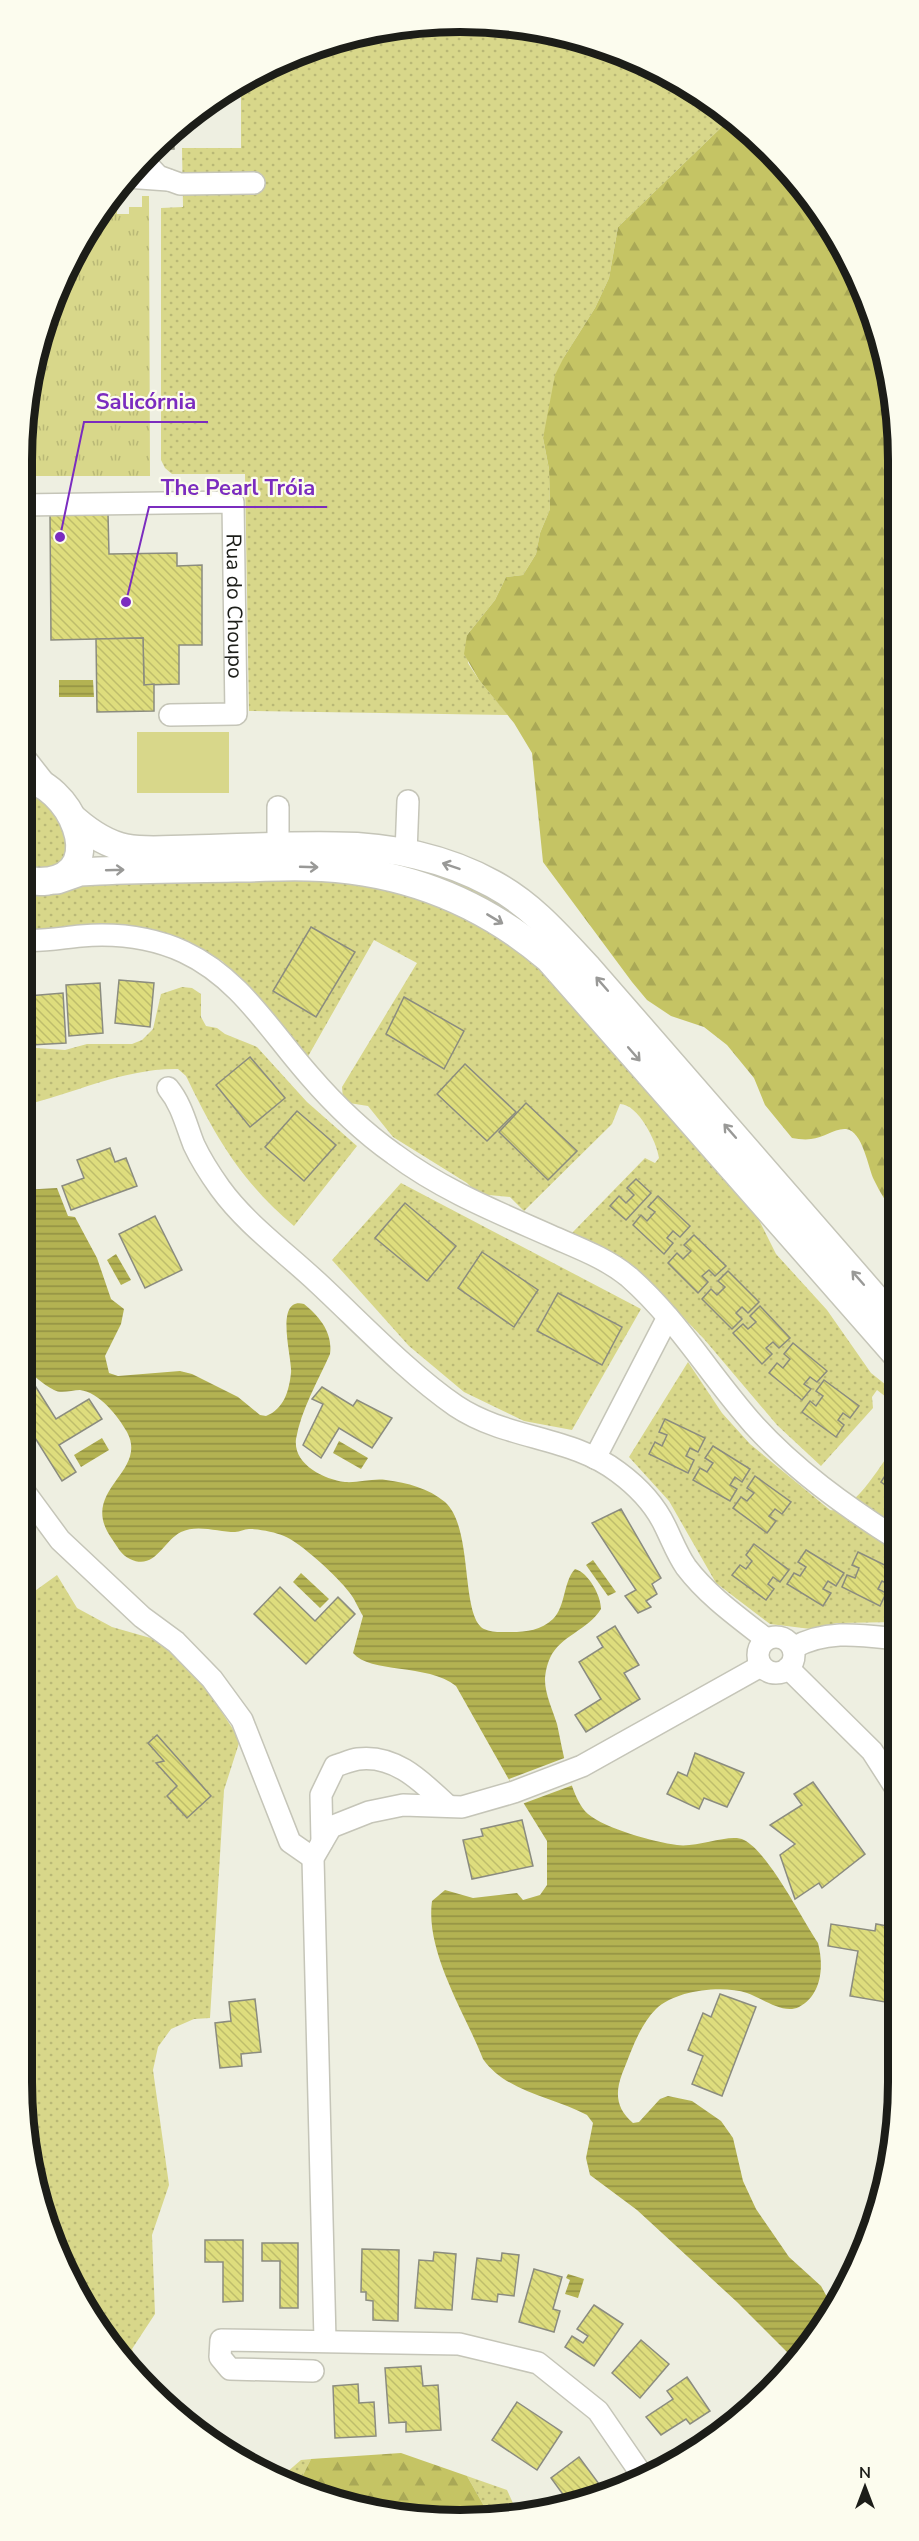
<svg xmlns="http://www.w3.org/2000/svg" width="919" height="2541" font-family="'Nunito Sans',sans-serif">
	<defs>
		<pattern id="grass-dots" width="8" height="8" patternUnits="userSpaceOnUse" patternTransform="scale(1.5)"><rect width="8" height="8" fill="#d8d78a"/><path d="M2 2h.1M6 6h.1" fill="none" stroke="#b9b876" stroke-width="1.8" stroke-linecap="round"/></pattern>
		<pattern id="forest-firs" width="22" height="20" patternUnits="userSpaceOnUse" patternTransform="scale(1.5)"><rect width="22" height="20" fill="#c5c464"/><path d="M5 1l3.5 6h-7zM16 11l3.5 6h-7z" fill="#a9a856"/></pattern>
		<pattern id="park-tufts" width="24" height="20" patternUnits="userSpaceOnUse" patternTransform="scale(1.5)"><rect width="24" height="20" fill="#d8d78a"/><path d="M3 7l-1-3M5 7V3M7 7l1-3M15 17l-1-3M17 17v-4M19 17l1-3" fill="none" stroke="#b9b876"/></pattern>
		<pattern id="water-rules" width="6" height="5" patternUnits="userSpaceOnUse" patternTransform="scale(1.5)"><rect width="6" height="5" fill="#b3b252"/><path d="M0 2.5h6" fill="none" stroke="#919043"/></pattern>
		<pattern id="building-back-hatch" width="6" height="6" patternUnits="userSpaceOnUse" patternTransform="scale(1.5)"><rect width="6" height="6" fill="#dedd7d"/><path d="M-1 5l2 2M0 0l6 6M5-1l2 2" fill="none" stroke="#bebd6b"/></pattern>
	</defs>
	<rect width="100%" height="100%" fill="#eeefe1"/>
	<g fill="url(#grass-dots)">
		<path d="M489,22L573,36L703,95L730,119L618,227L609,278L595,308L564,357L543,438L549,469L550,509L540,533L536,554L523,575L506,577L495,600L467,635L468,663L479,680L508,715L249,711L245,474H172L165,468L161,460V208L183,207L182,148H241V85L234,84L241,80L319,44L403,25Z"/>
		<path d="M21,788L37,794L68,824L65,865L41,872L21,866Z"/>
		<path d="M371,858L433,871L501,900L559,953Z"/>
		<path d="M296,878L376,885L456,910L536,961L753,1208L776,1254L827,1310L871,1373L896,1393L897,1420L888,1414L895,1404L877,1390L872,1397L873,1408L821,1466L777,1425L704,1339L656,1289L629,1265L572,1233L645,1158L655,1163L659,1158C657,1142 638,1104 620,1104L612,1124L524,1211L510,1197L478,1194L467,1183L393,1137L368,1106L349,1103L343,1099L342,1087L417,963L374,940L306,1060L267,1010L222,961L196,947L21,931V890L76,885Z"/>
		<path d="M182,987L192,988L201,994V1017L206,1026L217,1028L225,1034L257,1047L307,1102L357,1146L294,1226C241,1181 216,1138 186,1076L178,1069C124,1068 73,1094 21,1106V1047L65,1050L87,1044H132L142,1040L153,1029L161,994Z"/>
		<path d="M401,1183L641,1309L572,1430L524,1421L464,1392L409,1346L332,1260Z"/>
		<path d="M688,1362L722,1413L750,1444L830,1510C854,1514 883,1461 897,1442V1622L837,1623L811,1629L770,1624L716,1583L669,1501L629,1457Z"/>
		<path d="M57,1575L77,1608L112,1627L154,1639L192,1666L240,1740L224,1790L210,2018L194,2019L171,2029L158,2047L153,2070L169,2185L152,2235L155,2314L132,2349L142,2381L130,2370L80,2300L44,2223L21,2082V1601Z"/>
		<path d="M311,2459L297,2487L279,2479L301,2460Z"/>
		<path d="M467,2476L507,2490L517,2512L488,2513Z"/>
	</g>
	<g fill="url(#forest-firs)">
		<path d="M730,119L789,171L864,291L894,402L896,1216C888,1205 880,1193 874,1180C868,1168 863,1131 846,1129C834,1128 824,1138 811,1139C805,1140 798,1139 792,1138L765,1105L754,1078L727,1045L704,1027L671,1016L647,1000L632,982L543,862L532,753L514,723L479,680L464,654L467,635L495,600L506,577L523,575L536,554L540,533L550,509L549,469L543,438L555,375L564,357L595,308L609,278L618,227Z"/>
		<path d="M401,2453L467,2476L488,2513L402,2516L319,2497L297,2487L311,2459Z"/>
	</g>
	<path fill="url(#park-tufts)" d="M142,196H149L150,476H32V466H21V460L36,346L66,265L103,207H117V214H129V207H142Z"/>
	<rect fill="#d8d78a" x="137" y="732" width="92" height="61"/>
	<g fill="url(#water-rules)">
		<path d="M59,680H93L94,697H59Z"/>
		<path d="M57,1188L68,1216L75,1217L97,1258L111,1299L124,1309L121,1324L105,1356L109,1373L118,1376L180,1371L192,1374L238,1397L260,1415L266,1416C284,1409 289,1391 291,1373C293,1360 273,1296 304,1304C320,1317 333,1333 330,1354C318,1381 301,1410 296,1439C293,1464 323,1479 345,1482C359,1483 373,1478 386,1480C408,1483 428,1488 445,1502C474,1528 460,1616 484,1629C492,1633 502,1632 511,1632C527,1632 541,1630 553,1619C566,1606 563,1582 575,1569C589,1573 601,1596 601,1609C588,1630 560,1636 550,1658C547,1664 545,1674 545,1680C545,1694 553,1711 557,1724C562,1746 570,1799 588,1814C606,1829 654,1842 677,1845C698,1848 730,1833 744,1840C768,1852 801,1917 818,1943C824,1966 822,1995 799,2007C783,2015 762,1998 747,1993C722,1985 676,1990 656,2009C639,2026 631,2052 622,2074C615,2093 616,2109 633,2123L639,2122L660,2099L668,2096L692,2101L721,2121L733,2138L743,2181L756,2209L789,2257L821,2286L833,2308L808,2348L795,2360L737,2302L637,2210L590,2175L586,2158L593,2123L587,2115C553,2097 506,2092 483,2059C465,2013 425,1952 432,1901L445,1890L473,1898L517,1893L523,1900L540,1895L547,1885V1841L508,1778L456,1686C427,1663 370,1674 353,1653L363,1616C358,1608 355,1599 349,1592C339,1578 300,1542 284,1536C275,1532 259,1529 249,1529C244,1529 240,1532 235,1532C219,1532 197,1524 181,1532C163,1541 155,1571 130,1559C121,1555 117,1546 112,1539C77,1490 149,1473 127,1432C118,1416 99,1392 80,1390C72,1390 61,1394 54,1390C42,1384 31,1373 21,1365V1190Z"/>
		<path d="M116,1254L131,1280L121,1285L107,1260Z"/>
		<path d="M102,1438L109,1450L81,1467L74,1455Z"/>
		<path d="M339,1441L368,1458L361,1469L333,1453Z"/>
		<path d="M593,1560L616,1592L608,1596L586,1565Z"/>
		<path d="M301,1573L329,1599L320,1608L293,1582Z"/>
		<path d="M568,2274L584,2279L578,2298L565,2294L570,2280L566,2278Z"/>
	</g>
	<path fill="#eeefe1" d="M567,1757L576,1784L522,1804L509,1779Z"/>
	<g fill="url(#building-back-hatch)" stroke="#8b8c7f" stroke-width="1.5">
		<path d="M173,135L174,149H167L166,136Z"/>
		<path d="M50,514H108L109,554L177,553V566L202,565V645H179V684L144,685L143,638L51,640Z"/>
		<path d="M143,638L144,685L154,684V711L97,712L96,639Z"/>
		<path d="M311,927L355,952L316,1017L273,991Z"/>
		<path d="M119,980L154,983L150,1027L115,1023Z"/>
		<path d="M100,983L103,1033L69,1036L66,985Z"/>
		<path d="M63,993L66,1043L31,1045L28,996Z"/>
		<path d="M404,997L464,1031L444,1069L386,1034Z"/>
		<path d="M250,1057L285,1098L250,1127L216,1085Z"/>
		<path d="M465,1064L516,1112L487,1141L437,1094Z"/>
		<path d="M526,1103L577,1151L548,1180L499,1132Z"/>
		<path d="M297,1111L336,1145L304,1181L265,1147Z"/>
		<path d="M110,1148L115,1162L126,1158L137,1186L71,1210L62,1186L84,1178L77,1160Z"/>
		<path d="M636,1179L651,1193L626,1220L610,1206L619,1196L626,1203L634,1195L627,1188Z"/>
		<path d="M658,1196L690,1226L680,1237L673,1231L667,1238L673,1243L664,1254L633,1225L641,1215L647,1221L655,1212L648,1207Z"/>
		<path d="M405,1203L456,1246L427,1281L375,1238Z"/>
		<path d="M155,1216L182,1270L145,1288L119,1234Z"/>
		<path d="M694,1235L726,1266L715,1276L709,1270L702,1276L708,1282L698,1293L668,1263L677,1253L683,1259L691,1251L684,1245Z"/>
		<path d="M482,1252L538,1290L514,1327L458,1288Z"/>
		<path d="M728,1271L759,1302L748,1313L742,1307L736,1313L742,1319L732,1329L702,1299L711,1289L717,1295L725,1287L718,1281Z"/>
		<path d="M558,1293L622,1327L602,1365L537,1331Z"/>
		<path d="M760,1306L790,1338L779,1348L773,1342L766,1348L772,1354L762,1364L733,1333L743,1324L748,1329L756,1322L750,1316Z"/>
		<path d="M793,1343L827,1371L817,1382L810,1377L804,1384L811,1389L802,1400L769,1373L777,1363L783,1368L790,1359L784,1354Z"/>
		<path d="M27,1373L56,1419L89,1399L102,1419L59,1445L76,1472L62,1481L27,1425L23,1428L21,1426V1377Z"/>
		<path d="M824,1380L859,1406L850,1418L843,1413L838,1420L844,1425L836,1437L802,1412L810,1401L816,1406L823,1396L816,1391Z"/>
		<path d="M322,1387L353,1406L357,1400L392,1418L372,1448L339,1428L321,1458L303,1445L323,1404L312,1399Z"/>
		<path d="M665,1419L705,1438L698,1452L690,1448L686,1456L694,1460L688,1473L649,1454L655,1442L662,1446L667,1435L659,1432Z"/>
		<path d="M713,1446L750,1469L742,1482L735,1477L730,1485L737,1489L730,1501L693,1480L700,1468L707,1472L713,1463L705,1458Z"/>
		<path d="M888,1471L897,1476V1493L881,1482Z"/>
		<path d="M755,1476L791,1502L782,1514L775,1509L769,1516L776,1521L767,1533L733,1508L741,1497L747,1501L754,1493L747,1488Z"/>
		<path d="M621,1509L661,1578L652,1584L657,1594L646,1601L651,1607L638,1613L625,1596L636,1590L592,1523Z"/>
		<path d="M754,1544L789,1570L780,1582L773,1577L768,1584L774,1589L766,1600L732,1575L740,1565L746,1569L752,1561L746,1555Z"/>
		<path d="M21,1548L30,1560L21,1566Z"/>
		<path d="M806,1550L844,1573L836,1586L828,1581L823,1589L831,1593L823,1606L787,1584L794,1573L800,1576L806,1567L798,1562Z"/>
		<path d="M858,1552L897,1571L890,1585L882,1581L878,1589L886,1593L880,1606L842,1587L847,1575L855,1578L859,1568L852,1565Z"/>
		<path d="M280,1587L315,1621L338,1597L355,1614L306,1664L254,1614Z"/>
		<path d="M615,1626L639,1665L624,1673L640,1699L586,1732L575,1715L601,1699L579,1662L603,1647L597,1637Z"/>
		<path d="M157,1735L211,1796L187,1818L167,1796L177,1786L156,1763L164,1761L148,1743Z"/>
		<path d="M695,1753L744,1773L727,1807L704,1798L699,1809L667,1794L678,1772L687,1776Z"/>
		<path d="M813,1782L865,1854L822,1888L819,1883L795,1899L780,1855L795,1844L770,1825L802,1805L794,1794Z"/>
		<path d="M522,1820L533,1866L472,1879L463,1840L483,1836L481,1829Z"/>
		<path d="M892,1895L898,1896V1955L893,1954L885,2002L850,1996L858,1951L828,1946L831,1924L875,1931L876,1924L887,1926Z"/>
		<path d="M720,1994L756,2007L722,2096L692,2084L703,2056L688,2050L703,2013L711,2017Z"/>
		<path d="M255,1999L261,2052L241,2054L242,2066L220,2068L215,2023L231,2021L229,2002Z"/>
		<path d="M205,2240H243V2301L223,2302V2262H205Z"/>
		<path d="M262,2243H298V2308H280V2261H262Z"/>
		<path d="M362,2249L399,2250L398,2321L373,2320V2301L366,2300V2292H361Z"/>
		<path d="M434,2252L456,2254L452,2310L415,2308L419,2260L433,2261Z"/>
		<path d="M502,2253L519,2255L514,2296L498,2294L497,2302L472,2299L477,2258L501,2261Z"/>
		<path d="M534,2269L562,2277L553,2309L560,2311L554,2332L519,2322Z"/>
		<path d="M594,2305L623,2324L594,2366L565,2347L572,2336L583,2343L588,2336L577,2329Z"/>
		<path d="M641,2340L669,2364L640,2398L612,2373Z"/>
		<path d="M421,2366L423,2386L438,2385L441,2430L406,2432V2422L389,2423L385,2368Z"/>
		<path d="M687,2377L710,2411L690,2424L686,2419L661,2435L646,2417L673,2399L667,2391Z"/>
		<path d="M358,2384L359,2403L374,2402L376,2436L335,2438L333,2386Z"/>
		<path d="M517,2402L562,2432L537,2470L492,2440Z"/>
		<path d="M722,2429L703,2446L677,2460L676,2458L703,2445L700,2439Z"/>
		<path d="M579,2457L605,2492L570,2504L551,2478Z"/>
	</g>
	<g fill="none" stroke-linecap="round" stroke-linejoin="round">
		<g stroke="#c5c5b8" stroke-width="24">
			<g id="minor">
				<path d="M143,160L158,176L180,184L254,183"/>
				<path d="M126,177L168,180"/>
				<path id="s1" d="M21,505L233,502L236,714L170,715"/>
				<path d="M21,753L50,790"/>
				<path d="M278,807V847"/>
				<path d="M406,853L408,801"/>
				<path d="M21,940C42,942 60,938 81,936C117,933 151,937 184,952C240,978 270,1031 309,1075C334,1104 363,1132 394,1154C442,1190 497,1212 551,1236C578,1248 606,1258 629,1277C678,1320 711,1377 754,1425C795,1470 845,1506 897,1539"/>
				<path d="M168,1088C182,1105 186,1125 194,1145C201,1160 210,1174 220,1188C246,1224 285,1252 317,1282C360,1322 408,1373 456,1406C507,1440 571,1436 618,1472C637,1486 655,1505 665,1526C672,1540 677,1554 686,1567C708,1596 738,1617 766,1639"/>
				<path d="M595,1458L668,1317"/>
				<path d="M21,1487L60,1540L142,1617L176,1642L212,1679L242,1720L290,1842L313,1858"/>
				<circle cx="776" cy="1655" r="18"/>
				<path d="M793,1648C826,1629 861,1635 897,1639"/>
				<path d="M788,1668L872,1751L897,1790"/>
				<path d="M322,1842L321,1795L335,1766C342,1764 351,1760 358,1759C396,1754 423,1783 448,1806"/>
				<path d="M325,2340L313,1858L331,1827L369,1812L403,1805L462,1807L514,1792L582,1766L761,1666"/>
				<path d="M313,2371L230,2369L220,2357L221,2340L459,2344L538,2363L598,2411L644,2478"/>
			</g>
		</g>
		<g stroke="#c5c5b8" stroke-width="30">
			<g id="major">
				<path d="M21,778C70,781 110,872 48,881C39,882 30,882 21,878"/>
				<path d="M75,820C90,833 106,844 126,848C147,852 170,849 190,849C238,848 287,845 336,846C390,846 446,858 493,884C532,905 559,937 588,968L896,1322"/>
				<path d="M57,880L80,872L99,871C145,869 190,869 236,868C260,868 284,866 308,867C400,869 480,900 549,959L896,1354"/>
			</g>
		</g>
		<use href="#minor" stroke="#fff" stroke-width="21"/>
		<use href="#major" stroke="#fff" stroke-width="27"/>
	</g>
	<defs><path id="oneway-shaft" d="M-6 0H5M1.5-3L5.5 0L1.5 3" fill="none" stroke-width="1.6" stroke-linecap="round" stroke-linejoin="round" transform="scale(1.5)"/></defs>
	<g stroke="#999997">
		<use href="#oneway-shaft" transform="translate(451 866) rotate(-161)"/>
		<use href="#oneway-shaft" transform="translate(309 867) rotate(2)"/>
		<use href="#oneway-shaft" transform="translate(115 870) rotate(-2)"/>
		<use href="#oneway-shaft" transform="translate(495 919) rotate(31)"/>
		<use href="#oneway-shaft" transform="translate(602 984) rotate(-131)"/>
		<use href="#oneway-shaft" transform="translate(634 1054) rotate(49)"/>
		<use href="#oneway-shaft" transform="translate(730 1131) rotate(-131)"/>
		<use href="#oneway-shaft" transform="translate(858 1278) rotate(-131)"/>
	</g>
	<g text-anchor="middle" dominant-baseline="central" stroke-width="4.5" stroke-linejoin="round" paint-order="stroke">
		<g font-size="21" fill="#1c1d18" stroke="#fcfcee">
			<text stroke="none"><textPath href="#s1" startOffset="316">Rua do Choupo</textPath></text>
		</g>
	</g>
	<path d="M0 0H919V2541H0ZM460 32H460A428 428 0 0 1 888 460V2082A428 428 0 0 1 460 2510H460A428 428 0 0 1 32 2082V460A428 428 0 0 1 460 32Z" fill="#fcfcee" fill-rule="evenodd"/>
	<path fill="none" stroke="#1c1d18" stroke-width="8" d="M460 32H460A428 428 0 0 1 888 460V2082A428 428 0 0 1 460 2510H460A428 428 0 0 1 32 2082V460A428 428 0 0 1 460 32Z"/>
	<path fill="none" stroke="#7b2cbf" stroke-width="2" d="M60 537L84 422H208M126 602L149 507H327"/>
	<g fill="#7b2cbf" stroke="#fcfcee" stroke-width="2">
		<circle cx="60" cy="537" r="6"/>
		<circle cx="126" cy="602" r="6"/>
	</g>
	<g font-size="22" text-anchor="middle" font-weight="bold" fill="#7b2cbf" stroke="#fcfcee" stroke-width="4.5" stroke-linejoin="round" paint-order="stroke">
		<text x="146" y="409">Salicórnia</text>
		<text x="238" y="495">The Pearl Tróia</text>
	</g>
	<g transform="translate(865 2487)" stroke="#fcfcee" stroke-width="4.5" paint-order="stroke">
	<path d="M0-4.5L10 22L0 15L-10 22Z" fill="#1c1d18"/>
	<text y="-9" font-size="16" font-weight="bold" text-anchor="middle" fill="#1c1d18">N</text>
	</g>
</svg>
